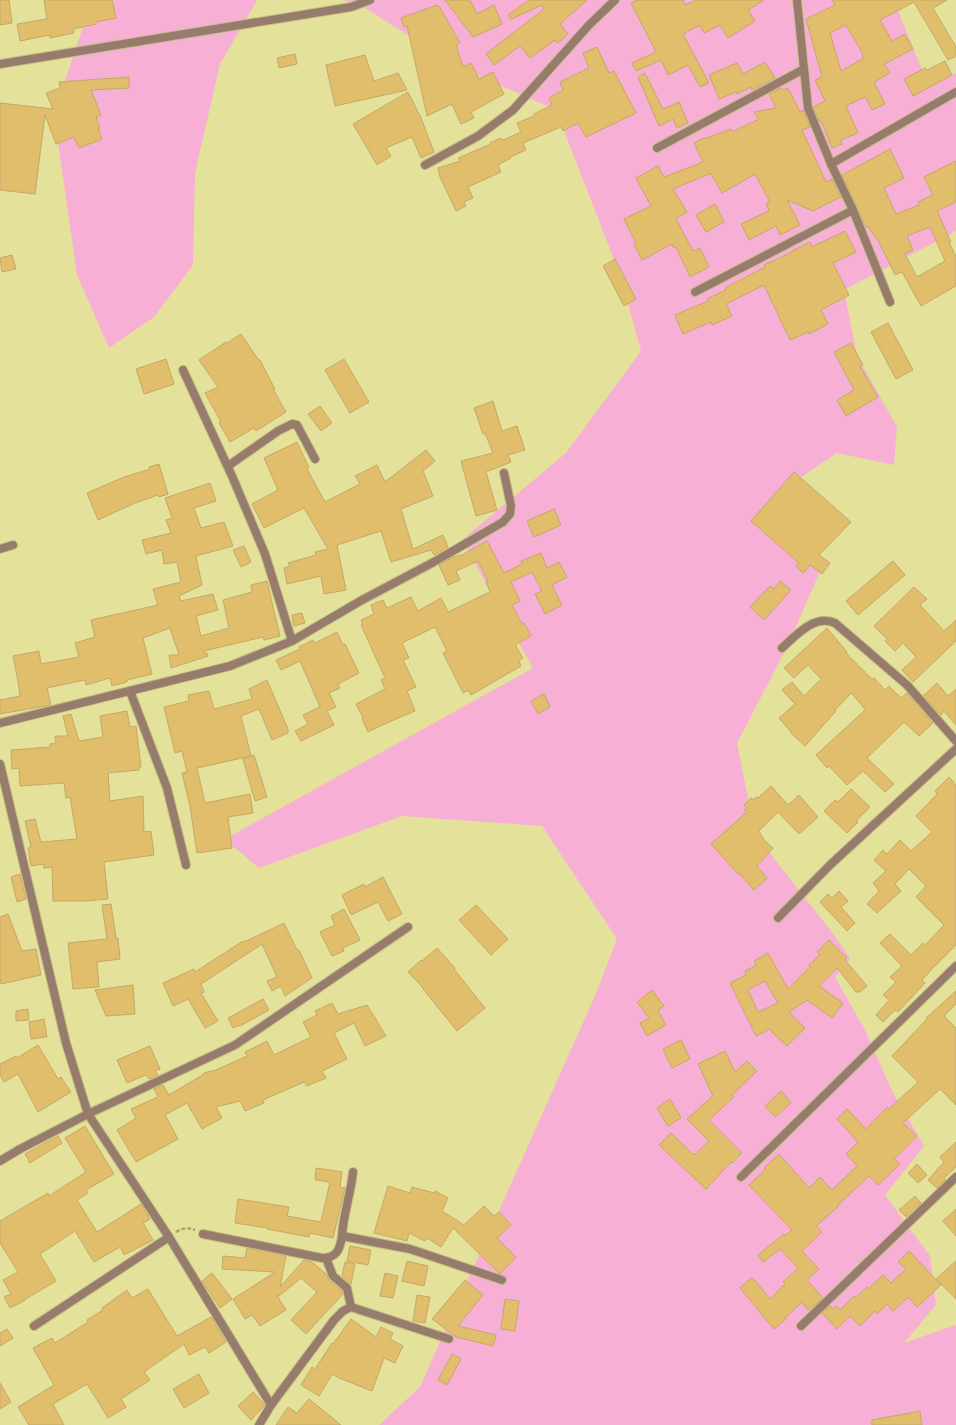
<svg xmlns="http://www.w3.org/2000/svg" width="956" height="1425" font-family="'PT Sans',sans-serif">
	<rect width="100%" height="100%" fill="#e4e19b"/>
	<g fill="#f7afd5">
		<path d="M92,0H257L220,64L195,173L193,265L154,317L109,348L77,275L54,114Z"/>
		<path d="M343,0H879L896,6L929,87L956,73V231L844,290L857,356L897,427L894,465L837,453L797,480L819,574L787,647L737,743L755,834L834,935L850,958L835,977L865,1030L892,1091L924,1146L885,1195L930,1256L936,1305L904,1343L956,1325V1425H379L420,1387L595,996L617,939L542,826L402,816L259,868L225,839L533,668L462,540L566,453L641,351L620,275L556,110L457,66L357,3Z"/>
	</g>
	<g fill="#e1be6c" stroke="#c4a867" fill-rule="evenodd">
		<path d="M0,0H9L12,23L0,25Z"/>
		<path d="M44,0H112L116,18L96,22V24L73,29L74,33L50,38V35L20,41L17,24L47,19Z"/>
		<path d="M445,0H470L477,14L494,5L502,24L473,37Z"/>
		<path d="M529,0H587L560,24L568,34L558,43L555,40L530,58L520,46L494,65L486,54L544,9L542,5L511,19L508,15Z"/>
		<path d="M637,0H683L685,5L696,0H764L748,10L755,21L728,38L720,25L704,33L700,25L683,34L709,83L700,87L688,65L668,75L661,60L636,71L632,63L656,52L631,3Z"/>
		<path d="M832,0H947L933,8L956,47V56L948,60L914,2L880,20L892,41L905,34L913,49L884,64L890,73L874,82L885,104L872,110L865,97L846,106L858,133L840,140L842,144L832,148L822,122H820L813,107L825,101L815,80L822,77L806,19L835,5ZM846,25L863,54L862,55L864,58L841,71L830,33Z"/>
		<path d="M437,5V7L439,6L460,43L456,45L463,67L471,63L479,79L493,72L504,94L471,112L474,118L461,124L452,104L427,116L407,26L404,27L401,18Z"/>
		<path d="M597,47L609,73L614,71L636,113L586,137L578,123L563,131L561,127L523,143L526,150L510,157L511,158L498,165L501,172L468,187L473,198L464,202L466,206L456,211L440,177L438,168L460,161L458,158L491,144L490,143L501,138L503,140L521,132L517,123L534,116V114L552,105L549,98L563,90L560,82L589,68L583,53Z"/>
		<path d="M295,54L297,64L279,68L277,58Z"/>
		<path d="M365,55L374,81L398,73L407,90L335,106L326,65Z"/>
		<path d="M945,61L952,75L913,96L904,79L925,68L927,70Z"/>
		<path d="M765,62L775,78L752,90L751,87L737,94L736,92L719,99L709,75L737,63L743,74Z"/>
		<path d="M645,73L663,109L679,102L688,123L677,128L673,119L659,126L638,77Z"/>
		<path d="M129,77V88L91,90L101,115L96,117L100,129H98L102,139L79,148L74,137L56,144L45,115L35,194L0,190V103L53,109L46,93L60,88L59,82Z"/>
		<path d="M781,88L783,90L788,88L800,112L803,110L810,127L802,130L826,182L832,179L841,197L813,211L787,200L800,225L780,235L776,226L749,240L741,224L769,211L766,203L770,202L755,174L722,193L711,174H709L673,189L687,212L676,219L693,251L700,248L709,267L690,277L676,247L674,248L672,244L642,260L634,244L636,243L624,219L651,206L636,178L658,166L664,177L703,162L694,143L703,138L704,139L731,129L732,132L759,119L754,112L776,108L769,94Z"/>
		<path d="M408,92L421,118L434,152L421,158L412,137L386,148L391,156L377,165L353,124Z"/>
		<path d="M890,149L904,178L884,188L896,214L919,205L918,202L933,195L924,177L956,161V202L937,211L951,242L949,243L956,256V286L921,306L902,272L895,275L877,238H876L868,226L866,227L842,175ZM930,227L945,261L917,277L905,254L913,250L907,236Z"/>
		<path d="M715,204L724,222L706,232L696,215Z"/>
		<path d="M845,231L856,252L833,263L849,295L821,310L828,324L809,334L808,332L790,340L764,285L726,304L732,316L712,325L711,322L683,334L675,315L708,301L707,299L726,290L725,288L765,267L764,265L792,252V251L810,242L812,247Z"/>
		<path d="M12,255L16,269L2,272L0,258Z"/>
		<path d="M615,259L636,299L624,306L603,266Z"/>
		<path d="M888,323L913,370L896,379L871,332Z"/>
		<path d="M241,334L258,359L260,360L275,389H273L286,412L256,431L254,428L230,442L219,423L221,422L205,393L218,387L199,360L226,342L227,343Z"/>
		<path d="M851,343L863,365L860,366L878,397L846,416L837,400L854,390L834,352Z"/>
		<path d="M166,359L174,384L144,394L136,369Z"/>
		<path d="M344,359L369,402L350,413L325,370Z"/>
		<path d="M493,401L502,431L517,426L525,450L508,455L511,462L486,472L497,510L476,516L461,461L493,453L485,433L483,434L474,408Z"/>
		<path d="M320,406L332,423L321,431L308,414Z"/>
		<path d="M297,442L309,468L307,469L325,502L360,484L355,476L377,465L385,482L426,450L435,461L423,471L433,496L401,509L413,549L443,535L448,547L434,555L431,550L391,562L381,531L337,545L346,590L324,594L321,576L287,584L284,568L290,566L288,563L316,555L315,552L328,549L304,508L264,528L252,504L278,490L264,458Z"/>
		<path d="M159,464L168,494L159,497L158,495L135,503L98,520L87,493L124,477L150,469L149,467Z"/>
		<path d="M794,472L851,522L819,555L830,563L822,574L810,565L803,573L796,566L799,563L751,521Z"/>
		<path d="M210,483L216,501L194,508L201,528L224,522L233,546L196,556L202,585L179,596L181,601L213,594L218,610L196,616L201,636L229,628L223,600L252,592L251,585L267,581L280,636L264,640L263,637L204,651V653H207L208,656L171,668L169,655H179L170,628L143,638L152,674L127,680V682L112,686L110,678L86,685L85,680L47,688L51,705L0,714V700L20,696L18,681L13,656L39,651L41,664L79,657L75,643L95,637L91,620L158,605L153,589L181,582L177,562L164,564L162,550L146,554L142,540L171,533L166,520L172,518L165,498Z"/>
		<path d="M554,509L561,525L534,537L527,521Z"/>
		<path d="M487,541L504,573L522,564L521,561L541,553L547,568L559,562L567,577L552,585L562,605L545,614L535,594L542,591L532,572L511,582L520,601L512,605L522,624L524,623L531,636L515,645L523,658L519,661L521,666L471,695L468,690L463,693L443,653L447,651L435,627L402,643L409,658L403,660L416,687L407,691L415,711L389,722L368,732L362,719L363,718L356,704L385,689L381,680L385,678L361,625H363L361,620L374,614L371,605L383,600L387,608L411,597L418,611L441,598L448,612L490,592L486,582L488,581L478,561L456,571L460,580L448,585L439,565L453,557L462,555Z"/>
		<path d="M244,546L251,562L241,567L233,550Z"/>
		<path d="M893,561L905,575L858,615L846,601Z"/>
		<path d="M780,581L791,590L764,620L750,607L770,586L774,589Z"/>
		<path d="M914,587L927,599L920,605L944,631L956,620V641L913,682L902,670L916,657L903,643L895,651L885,641L887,639L874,626Z"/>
		<path d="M302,613L305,623L294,626L292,615Z"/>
		<path d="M827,628L847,652L846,653L872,679L874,678L885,690L889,686L901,698L907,693L933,723L919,736L904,722L867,758L894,784L885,792L863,771L847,785L829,766L827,768L816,755L864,711L865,709L851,693L835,710L836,711L805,746L791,733V732L779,718L795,704L782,690L792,682L804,696L821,679L808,665L794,678L784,668Z"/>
		<path d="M337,632L343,645L345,644L359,673L338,684L340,688L329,693L336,707L327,711L334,725L301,741L295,731L308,724L303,715L320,707L300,661L281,670L276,660L300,649L299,647L313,640L315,643Z"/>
		<path d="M267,680L288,729V733L272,740L259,709L241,716L251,756L197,768L205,803L250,794L253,813L228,817L232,848L197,853L190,806L182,773L187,772L182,751L175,753L164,707L189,701L188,695L209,691L214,709L252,699L249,689Z"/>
		<path d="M937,683L948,696L956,689V725L944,711L941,715L923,696Z"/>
		<path d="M544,694L550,707L538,714L531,701Z"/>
		<path d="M127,711L130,727L136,726L141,767H139V770L108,773L110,801L143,796L144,832L151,831L154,855L104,862L108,899L85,901H53L52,867L44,868V864L31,866L28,848L31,847L25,821L35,819L41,842L77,839L70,797L66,798L64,783L20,786L19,768L12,769L11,750L50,747V744L56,743L55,736H68L63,716L71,714L79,741L103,737L100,716Z"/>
		<path d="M254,755L267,797L255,801L243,759Z"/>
		<path d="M949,777L956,785V945L928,973V974L922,980L925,983L898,1012L895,1010L883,1022L876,1015L889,1000L883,995L896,982L890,977L902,966L880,943L890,934L911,955L923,943L925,945L944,925L916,897L926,886L909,869L895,884L901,891L877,913L867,904L879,891L873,883L886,871L874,860L883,850L887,854L900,840L911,851L932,832L916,816L937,794L935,791Z"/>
		<path d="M771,786L788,805L799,795L818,817L799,834L778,812L759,831L764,840L773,848L757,866L767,878L754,890L739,873L738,874L711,844L747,812L744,810L747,808L744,805L751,798L754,800L756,797L758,798Z"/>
		<path d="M851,789L870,807L856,821L858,822L847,833L824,811L835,800L838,802Z"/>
		<path d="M20,874L26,899L17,902L11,877Z"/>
		<path d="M383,877L402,914L388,921L378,902L351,915L342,895L364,884L365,887Z"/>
		<path d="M839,891L848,901L841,907L855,923L847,931L820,902L828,894L832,898Z"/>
		<path d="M111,904L116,938H118L120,959L97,962L99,987L73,989L68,943L107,939L102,905Z"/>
		<path d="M476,905L508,939L491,955L459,920Z"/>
		<path d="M344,909L360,940L343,948L344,951L332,956L320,932L335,925L331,916Z"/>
		<path d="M8,914L22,951L36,949L41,975L1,984L0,978V917Z"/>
		<path d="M284,923L297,950H299L312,978L285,996L281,986L272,991L267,981L277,977L262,944L201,984L204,992L201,993L218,1021L205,1028L188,999L173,1006L163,983L194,969L195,972L243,941L244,942Z"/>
		<path d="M829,940L847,958L845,960L867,986L860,992H856L837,968L819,986L843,1003L832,1018L807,1000L789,1012L805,1028L787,1046L772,1032L770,1029L756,1036L730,983L746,975L745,971L757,965L754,961L768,953L788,989L810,967L809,965L820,955L817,952ZM765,981L778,1003L758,1012L748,990Z"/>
		<path d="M437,948L455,968L454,969L485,1008L457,1031L423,989H424L408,972L421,960L422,961Z"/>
		<path d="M133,985L135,1014L106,1016L95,990Z"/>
		<path d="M652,990L664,1006L658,1010L666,1025L647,1036L640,1023L649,1018L637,1002Z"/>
		<path d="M956,991V1004L944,1016L956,1028V1105L940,1089L903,1123L917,1136L894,1159L900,1164L878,1185L869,1176L838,1205L839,1206L816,1226L822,1232L802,1251L819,1269L807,1280L823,1298L808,1310L802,1302L785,1318L786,1319L774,1329L740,1288L752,1277L770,1299L785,1284L783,1282L798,1268L780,1249L763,1262L758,1255L784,1234L785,1236L792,1230L749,1185L766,1169L764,1168L779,1154L809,1188L820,1177L832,1190L857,1166L846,1154L858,1142L837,1119L847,1109L866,1129L887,1107L889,1109L918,1082L892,1056L927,1019L926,1018Z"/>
		<path d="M263,999L269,1010L240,1026V1025L233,1028L228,1018Z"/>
		<path d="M332,1003L338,1014L367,1005L386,1036L365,1046L354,1023L334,1033L347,1059L322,1071L326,1078L307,1086L304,1082L263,1100L264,1103L245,1111L240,1101L216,1107L222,1118L202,1129L187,1103L165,1115L178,1139L136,1162L117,1130L136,1118L131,1109L158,1097L154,1089L163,1085L169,1095L204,1074V1073L216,1070L247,1056L245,1052L267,1041L274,1055L311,1037L303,1022L317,1015L315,1011Z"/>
		<path d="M28,1009L29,1020L16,1021V1011Z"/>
		<path d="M44,1019L47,1037L31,1039L29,1022Z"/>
		<path d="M681,1040L690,1059L672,1068L663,1049Z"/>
		<path d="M38,1045L58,1079L61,1077L71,1092L38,1112L18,1074L4,1082L0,1075V1064L16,1056L17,1058Z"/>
		<path d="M150,1046L160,1069L155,1071L158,1075L149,1079L146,1075L127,1083L117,1060Z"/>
		<path d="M725,1051L735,1072L747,1061L757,1071L732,1095L734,1097L709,1120L742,1153L732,1163L731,1162L706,1189L659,1145L671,1133L694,1155L709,1141L687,1119L713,1096L698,1064Z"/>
		<path d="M781,1091L791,1103L775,1117L765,1106Z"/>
		<path d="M670,1099L681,1118L668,1126L657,1108Z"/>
		<path d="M85,1126L114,1174L86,1190L88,1193L77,1200L97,1232L141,1204L150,1219L143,1223L153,1240L124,1255L120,1247L94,1262L75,1231L40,1254L56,1281L24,1300V1301L10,1308L4,1297L11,1294L3,1280L18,1272L0,1243V1221L48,1193L49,1196L86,1172L65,1138Z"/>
		<path d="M58,1136L62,1143L30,1163L25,1154Z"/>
		<path d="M956,1142V1167L944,1178L945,1180L937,1188L928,1180L944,1162L940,1157Z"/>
		<path d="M917,1164L927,1175L918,1183L908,1173Z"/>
		<path d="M316,1168L342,1172L340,1187L345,1188L333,1238L310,1233L309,1237L267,1229L268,1228L235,1223L238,1199L289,1207L287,1216L321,1222L330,1182L315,1180Z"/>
		<path d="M388,1186L410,1193L412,1187L434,1193L435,1191L448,1198L442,1211L464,1225L484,1206L494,1216L499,1212L511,1225L497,1238L516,1257L500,1274L453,1228L441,1247L427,1238L425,1241L409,1233L407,1241L374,1233Z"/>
		<path d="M915,1196L921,1203L906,1217L899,1210Z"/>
		<path d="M956,1209V1236L943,1221Z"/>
		<path d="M350,1246L371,1250L368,1265L347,1261Z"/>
		<path d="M247,1248L286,1256L280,1287L304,1260L312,1262L326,1274L329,1280L342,1291L343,1294L306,1334L291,1320L317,1292L301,1278L279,1296L278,1295V1297L286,1310L260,1326L252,1315L245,1319L233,1299L275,1272L222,1269L223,1256L245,1258Z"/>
		<path d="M909,1251L941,1285L917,1307L908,1297L893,1311L887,1304L877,1314L875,1311L860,1326L850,1316L837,1329L822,1313L830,1306L833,1309L836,1306L840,1310L854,1296L855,1298L867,1287L868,1289L883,1275L891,1283L906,1269L898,1262Z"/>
		<path d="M407,1261L428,1266L424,1286L402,1281Z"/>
		<path d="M956,1261V1299L936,1279Z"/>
		<path d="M345,1262L355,1264L351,1284L342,1276Z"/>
		<path d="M212,1273L232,1299L220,1308L202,1281Z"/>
		<path d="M385,1273L398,1276L393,1298L380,1296Z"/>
		<path d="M465,1280L483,1295L458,1326L496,1335L493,1346L456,1337L432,1319Z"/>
		<path d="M148,1289L177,1336L211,1317L226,1342L209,1353L205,1347L189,1355L184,1344L144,1372L150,1380L121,1399L126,1407L108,1418L87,1384L53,1404L64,1425H29L18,1407L54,1385L33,1348L52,1338L55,1343L88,1322L87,1320L103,1310L102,1308L127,1290L132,1298Z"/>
		<path d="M417,1295L430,1297L425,1323L413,1321Z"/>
		<path d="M505,1299L519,1301L515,1331L501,1329Z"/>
		<path d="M351,1319L376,1337L381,1327L393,1333L390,1339L403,1346L395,1363L384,1358L372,1391L339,1378L332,1374L319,1396L301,1385L312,1367L315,1369L332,1343L333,1344Z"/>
		<path d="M7,1329L13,1338L0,1346V1333Z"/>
		<path d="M452,1354L461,1359L447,1385L438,1380Z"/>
		<path d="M199,1374L209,1393L184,1408L173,1389Z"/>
		<path d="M0,1383L11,1402L0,1409Z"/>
		<path d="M253,1392L265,1405L251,1420L238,1406Z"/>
		<path d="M309,1399L341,1425H276L288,1407L297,1413Z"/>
		<path d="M920,1411L922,1425H872V1420Z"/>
	</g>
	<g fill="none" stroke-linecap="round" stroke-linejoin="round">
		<g stroke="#c2c081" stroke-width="10">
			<g id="minor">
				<path d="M797,0L808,108L831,164L853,210L890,302"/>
				<path d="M657,148L804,69"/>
				<path d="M831,164L956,92"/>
				<path d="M425,165L478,136L513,110L589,25L615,0"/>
				<path d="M695,292L853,210"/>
				<path d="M183,370L232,476L265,554L292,641"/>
				<path d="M228,466L278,431L292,424L297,425L315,459"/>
				<path d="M0,549L13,545"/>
				<path d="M782,648C796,635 815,614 835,623L907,685L956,741"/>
				<path d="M130,691L167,788L186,865"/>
				<path d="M0,723L230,666L292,641L362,600L432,563L503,522L510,514L511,506L504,473"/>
				<path d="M0,764L66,1043L88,1114L169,1237L271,1405"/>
				<path d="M778,918L830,865L956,749"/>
				<path d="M0,1161L20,1149L88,1114L235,1045L408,927"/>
				<path d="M741,1177L956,966"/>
				<path d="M203,1234L322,1258C337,1258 340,1249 342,1236L410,1249L502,1280"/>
				<path d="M342,1236C343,1215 351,1193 353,1172"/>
				<path d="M326,1258L333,1276L347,1288L351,1307"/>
				<path d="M34,1326L169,1237"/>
				<path d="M801,1326L956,1177"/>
				<path d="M259,1425L271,1405L334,1320L343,1311L351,1307L449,1339"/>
			</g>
		</g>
		<g stroke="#c2c081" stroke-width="10">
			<path id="tertiary" d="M0,64L351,7L370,0"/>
		</g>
		<path stroke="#a8a66d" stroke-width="2.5" stroke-dasharray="4 2" stroke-linecap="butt" d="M176,1232C183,1228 187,1227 195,1230"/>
		<use href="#minor" stroke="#977b6d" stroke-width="8"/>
		<use href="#tertiary" stroke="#977b6d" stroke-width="8"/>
	</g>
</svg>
